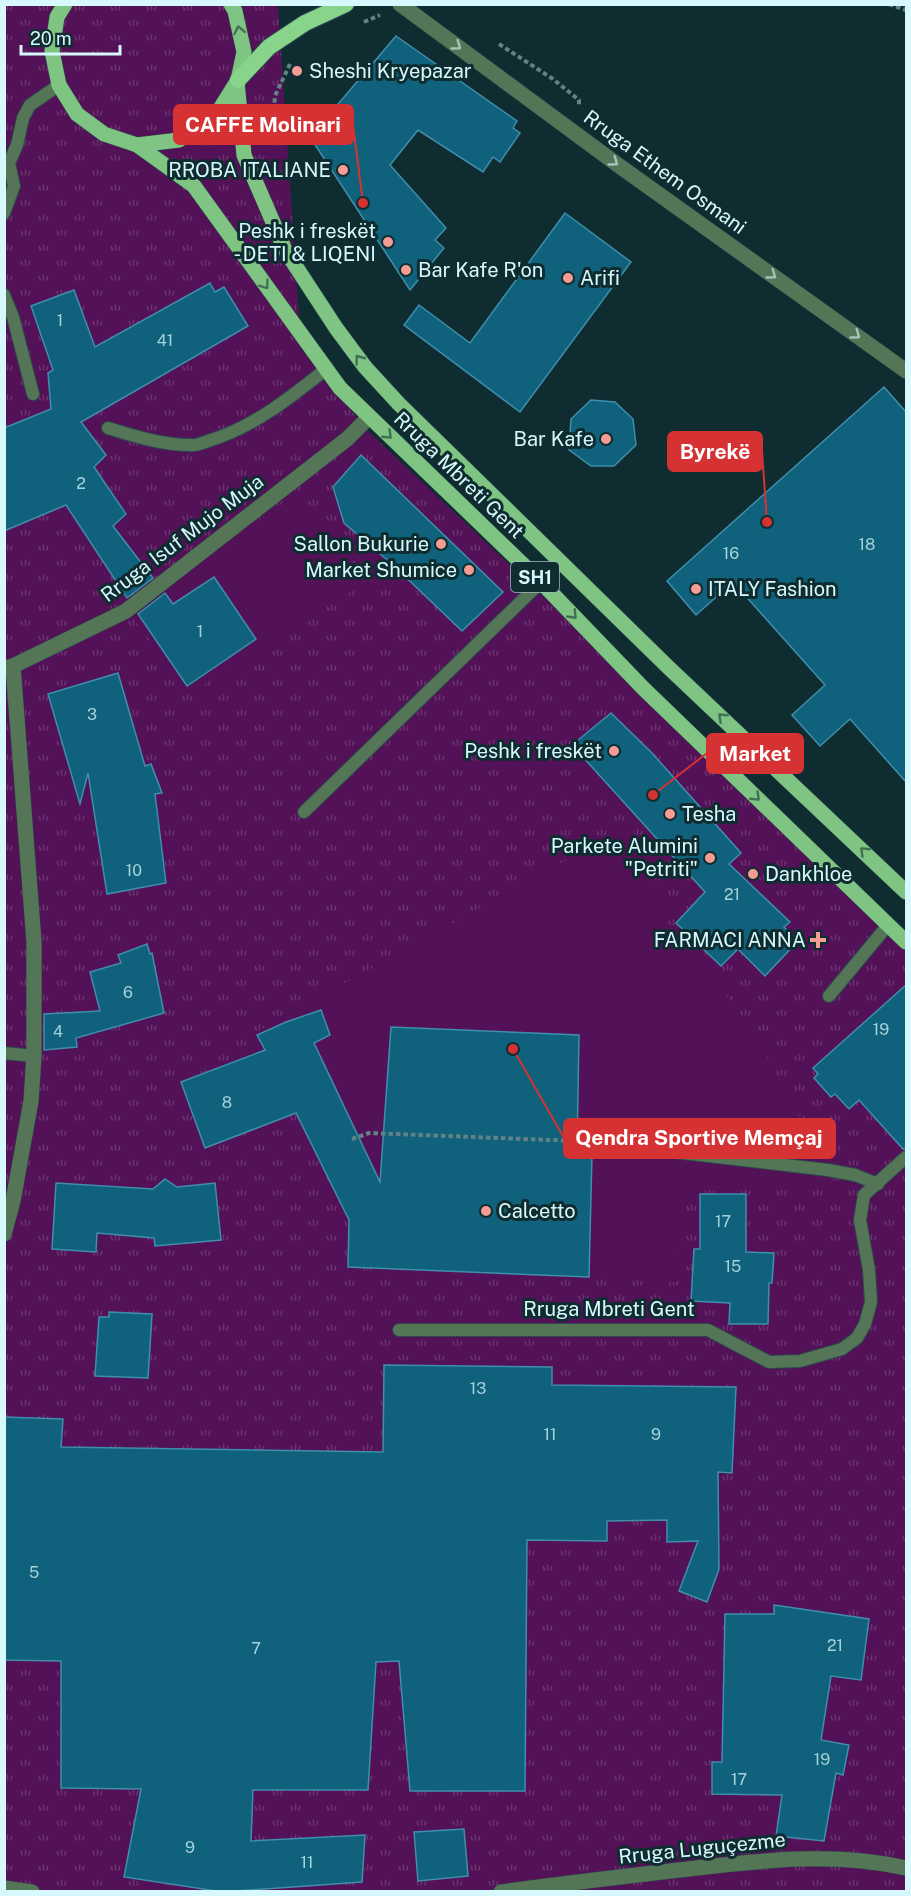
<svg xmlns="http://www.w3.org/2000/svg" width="911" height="1896" font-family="'Public Sans',sans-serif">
	<defs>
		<pattern id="grass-tufts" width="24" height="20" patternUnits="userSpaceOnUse" patternTransform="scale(1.5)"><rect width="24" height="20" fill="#531157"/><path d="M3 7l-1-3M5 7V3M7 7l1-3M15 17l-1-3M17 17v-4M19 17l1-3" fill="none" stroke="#6b3470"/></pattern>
	</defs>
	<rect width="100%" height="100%" fill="#0f2d30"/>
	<path fill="url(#grass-tufts)" d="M5,5H278L301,349L367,430L906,939V1891L5,1892Z"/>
	<g fill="#531157">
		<path d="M296,494L368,581L189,694L129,612Z"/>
		<path d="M630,825L666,902L672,910L664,919L687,941L750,1027L772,1065L770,1067L823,1155L833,1182L680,1185L677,1282L374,1269L255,1033Z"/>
	</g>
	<g fill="#10617b" stroke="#3f8fac" stroke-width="1.5">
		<path d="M396,36L517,121L513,128L520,133L500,162L493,157L483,172L418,130L390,165L446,228L435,240L444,248L410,290L310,137Z"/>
		<path d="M565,213L631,262L520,412L404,325L419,305L470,343Z"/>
		<path d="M210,283L215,292L224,287L248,326L81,422L106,455L94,467L126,514L113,526L153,578L127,598L66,505L4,531V428L51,409L48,373L53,370L31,306L74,290L95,347Z"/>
		<path d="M884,387L906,412V782L850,719L820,746L792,715L825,685L733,582L696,615L667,581Z"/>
		<path d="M591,400L615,402L633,419L636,445L614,466H591L569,450L571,419Z"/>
		<path d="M361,455L503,592L462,631L393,565L344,523L333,487Z"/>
		<path d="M214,577L256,639L187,686L138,614L165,593L173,604Z"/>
		<path d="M118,673L145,766L151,764L162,793L155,794L166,883L107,894L88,773L80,804L48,694Z"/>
		<path d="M611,713L652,753L741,853L729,864L790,922L784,927L798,941L765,976L738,949L721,966L676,923L705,892L572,745Z"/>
		<path d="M147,944L150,954L152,953L164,1013L76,1038L77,1047L44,1050V1014L100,1011L90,972L121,963L118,955Z"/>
		<path d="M906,985V1149H903L859,1100L849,1109L835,1094L831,1097L814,1078L818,1074L813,1068Z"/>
		<path d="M321,1010L330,1035L314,1043L380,1182L391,1027L579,1035L577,1153L592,1154L589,1277L348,1267L349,1220L296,1113L205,1148L181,1082L265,1050L257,1035L286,1022Z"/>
		<path d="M165,1179L177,1187L215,1183L221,1240L155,1246L154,1238L97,1233L96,1252L52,1249L56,1183L153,1189Z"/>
		<path d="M700,1194H746V1252L774,1253L772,1283H769L768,1324H729L730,1303L691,1301L694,1249H700Z"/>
		<path d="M109,1312L152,1314L148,1378L95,1376L99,1317H109Z"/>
		<path d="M384,1365L552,1367V1385L736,1387L732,1473L718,1472L719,1569L707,1602L679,1591L698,1541L667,1542V1520L607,1521V1541L527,1540L525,1791H410L399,1661L376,1662L368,1790H253L251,1841L365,1835L362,1882L223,1892L124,1877L141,1789L61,1788V1661L4,1660V1417L63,1419L61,1447L383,1452Z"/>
		<path d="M774,1605L869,1619L861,1680L831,1676L821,1740L849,1745L843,1775L836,1773L824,1841L776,1836L782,1795L712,1794V1762H722L725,1614H774Z"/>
		<path d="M464,1829L468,1876L418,1881L414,1832Z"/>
	</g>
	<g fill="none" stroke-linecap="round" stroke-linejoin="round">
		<g stroke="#2b4a4d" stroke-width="14">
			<g id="service">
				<path d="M4,213L14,186L9,163L17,145L23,118L30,105L59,85"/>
				<path d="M4,295L13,317L33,394"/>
				<path d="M108,428C134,436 162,445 190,445C196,446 202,443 208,441C252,428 290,398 326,369"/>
				<path d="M304,812L541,582"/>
				<path d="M829,996L888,925"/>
				<path d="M4,1053L34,1056"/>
				<path d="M622,1146L828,1170L855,1175L878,1184"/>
				<path d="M399,1330H708L769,1362L800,1361L842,1349L857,1338L865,1324L871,1302L869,1270L860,1220L864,1195L906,1157"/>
			</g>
		</g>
		<g stroke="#2b4a4d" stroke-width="16">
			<g id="minor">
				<path d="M400,4L618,165L906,371"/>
				<path d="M4,668L13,666L126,611L347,439L369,417"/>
				<path d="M4,1234L13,1201L31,1101L34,1056V942L13,666"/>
				<path d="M4,1888L32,1892"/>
				<path d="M501,1892C560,1884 619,1877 679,1870C756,1861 830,1851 906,1868"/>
			</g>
		</g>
		<g stroke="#2b4a4d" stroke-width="16">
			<g id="primary">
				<path d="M65,4L57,17L52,51L59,85L77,114L104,134L137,145L179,140L215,117L238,80L244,52L235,11L231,4"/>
				<path d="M237,82L244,155L285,250L336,328L365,367L399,404L668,667L906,892"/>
				<path d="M137,145L194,186L340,388L541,582L643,688L906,942"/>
			</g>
		</g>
		<g stroke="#2b4a4d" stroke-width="18">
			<path id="trunk" d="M238,80L269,47L305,23L346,4"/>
		</g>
		<g stroke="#628285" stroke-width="4" stroke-dasharray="4.5 3" stroke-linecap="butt">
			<path d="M889,4L906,10"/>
			<path d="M364,22L380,15"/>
			<path d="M499,44L553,79L579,100V105"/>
			<path d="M271,140L275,96L290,64"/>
			<path d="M352,1139L369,1133L602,1142"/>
		</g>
		<use href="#service" stroke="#557656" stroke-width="12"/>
		<use href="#minor" stroke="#557656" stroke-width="15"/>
		<use href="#primary" stroke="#7fc482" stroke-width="15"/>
		<use href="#trunk" stroke="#87d48a" stroke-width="16"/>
	</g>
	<defs><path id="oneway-chevron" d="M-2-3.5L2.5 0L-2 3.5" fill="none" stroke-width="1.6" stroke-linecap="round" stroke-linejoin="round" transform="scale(1.5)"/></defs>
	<g stroke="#417155">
		<use href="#oneway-chevron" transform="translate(239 30) rotate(-101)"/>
		<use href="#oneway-chevron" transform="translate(265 285) rotate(54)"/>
		<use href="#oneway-chevron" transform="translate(359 359) rotate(-127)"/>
		<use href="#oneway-chevron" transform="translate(388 435) rotate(44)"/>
		<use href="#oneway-chevron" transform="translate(573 615) rotate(46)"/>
		<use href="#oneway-chevron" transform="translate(722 717) rotate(-137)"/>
		<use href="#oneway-chevron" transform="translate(756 797) rotate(44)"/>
		<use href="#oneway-chevron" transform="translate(864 851) rotate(-136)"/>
	</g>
	<g stroke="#a3c5ba">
		<use href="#oneway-chevron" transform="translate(457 46) rotate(36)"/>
		<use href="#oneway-chevron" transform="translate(614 162) rotate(36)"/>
		<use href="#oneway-chevron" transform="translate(772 275) rotate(36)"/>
		<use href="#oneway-chevron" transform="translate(856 335) rotate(36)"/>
	</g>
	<g fill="#f59c94" stroke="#0f2d30" stroke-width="2">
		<circle cx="297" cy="71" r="6"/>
		<circle cx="343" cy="170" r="6"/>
		<circle cx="388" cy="242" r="6"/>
		<circle cx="406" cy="270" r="6"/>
		<circle cx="568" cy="278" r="6"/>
		<circle cx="606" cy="439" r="6"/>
		<circle cx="441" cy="544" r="6"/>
		<circle cx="469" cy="570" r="6"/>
		<circle cx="696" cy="589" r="6"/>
		<circle cx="614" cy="751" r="6"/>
		<circle cx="670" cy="814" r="6"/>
		<circle cx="710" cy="858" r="6"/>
		<circle cx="753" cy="874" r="6"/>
		<path d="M815 931h6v6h6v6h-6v6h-6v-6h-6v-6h6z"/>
		<circle cx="486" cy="1211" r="6"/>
	</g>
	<g text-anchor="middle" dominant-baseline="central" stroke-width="6" stroke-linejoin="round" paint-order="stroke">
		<g font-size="16" fill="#a5d3dc">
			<text x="60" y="320">1</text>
			<text x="165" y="340">41</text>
			<text x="81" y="483">2</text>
			<text x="867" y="544">18</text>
			<text x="731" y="553">16</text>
			<text x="200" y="631">1</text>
			<text x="92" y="714">3</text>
			<text x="134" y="870">10</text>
			<text x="732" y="894">21</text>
			<text x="128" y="992">6</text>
			<text x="881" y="1029">19</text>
			<text x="58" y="1031">4</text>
			<text x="227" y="1102">8</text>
			<text x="723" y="1221">17</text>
			<text x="733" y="1266">15</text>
			<text x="478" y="1388">13</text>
			<text x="550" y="1434">11</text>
			<text x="656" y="1434">9</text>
			<text x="34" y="1572">5</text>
			<text x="835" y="1645">21</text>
			<text x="256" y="1648">7</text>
			<text x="822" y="1759">19</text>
			<text x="739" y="1779">17</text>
			<text x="190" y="1847">9</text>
			<text x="307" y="1862">11</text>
		</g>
		<rect fill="#0f2d30" stroke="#9bbcc0" stroke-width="1.5" x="511" y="562" width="48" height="30" rx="4.5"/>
		<g font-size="18" font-weight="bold" fill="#d7f9fd">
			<text x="535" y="577">SH1</text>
		</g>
		<g font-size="20" fill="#d7f9fd" stroke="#0f2d30" text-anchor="end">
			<text x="309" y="71" text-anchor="start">Sheshi Kryepazar</text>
			<text x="331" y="170">RROBA ITALIANE</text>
			<text x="376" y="231">Peshk i freskët<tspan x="376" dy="23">- DETI &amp; LIQENI</tspan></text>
			<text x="418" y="270" text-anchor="start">Bar Kafe R'on</text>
			<text x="580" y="278" text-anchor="start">Arifi</text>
			<text x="594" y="439">Bar Kafe</text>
			<text x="429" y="544">Sallon Bukurie</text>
			<text x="457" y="570">Market Shumice</text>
			<text x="708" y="589" text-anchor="start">ITALY Fashion</text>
			<text x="602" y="751">Peshk i freskët</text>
			<text x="682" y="814" text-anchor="start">Tesha</text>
			<text x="698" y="846">Parkete Alumini<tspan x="698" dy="23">"Petriti"</tspan></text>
			<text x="765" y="874" text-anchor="start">Dankhloe</text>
			<text x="806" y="940">FARMACI ANNA</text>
			<text x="498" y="1211" text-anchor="start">Calcetto</text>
		</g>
		<g font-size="20" fill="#d7f9fd" stroke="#0f2d30">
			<text transform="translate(665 172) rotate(36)">Rruga Ethem Osmani</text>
			<text transform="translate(459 475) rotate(44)">Rruga Mbreti Gent</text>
			<text transform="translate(182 538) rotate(-37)">Rruga Isuf Mujo Muja</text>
			<text x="609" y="1309">Rruga Mbreti Gent</text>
			<text transform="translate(702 1848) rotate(-6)">Rruga Luguçezme</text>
		</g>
	</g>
	<path fill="none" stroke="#d63233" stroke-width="2" d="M363 203L353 125M767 522L762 451M653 795L707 753M513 1049L564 1138"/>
	<g fill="#d63233" stroke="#0f2d30" stroke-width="2">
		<circle cx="363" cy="203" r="6"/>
		<circle cx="767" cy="522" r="6"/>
		<circle cx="653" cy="795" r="6"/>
		<circle cx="513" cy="1049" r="6"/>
	</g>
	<g fill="#d63233" stroke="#d63233" stroke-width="2">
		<rect x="174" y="105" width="179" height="39" rx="6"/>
		<rect x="668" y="432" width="94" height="39" rx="6"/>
		<rect x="707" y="734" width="96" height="39" rx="6"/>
		<rect x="564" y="1119" width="271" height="39" rx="6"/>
	</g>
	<g font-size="21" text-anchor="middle" font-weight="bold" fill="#fff">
		<text x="263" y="132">CAFFE Molinari</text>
		<text x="715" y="459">Byrekë</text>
		<text x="755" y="761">Market</text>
		<text x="699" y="1145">Qendra Sportive Memçaj</text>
	</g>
	<rect width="911" height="1896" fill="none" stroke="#d7f9fd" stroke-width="12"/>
	<path d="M21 45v9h99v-9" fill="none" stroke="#d7f9fd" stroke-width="3"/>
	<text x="30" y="45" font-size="18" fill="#d7f9fd" stroke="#0f2d30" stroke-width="4.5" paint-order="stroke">20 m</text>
</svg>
